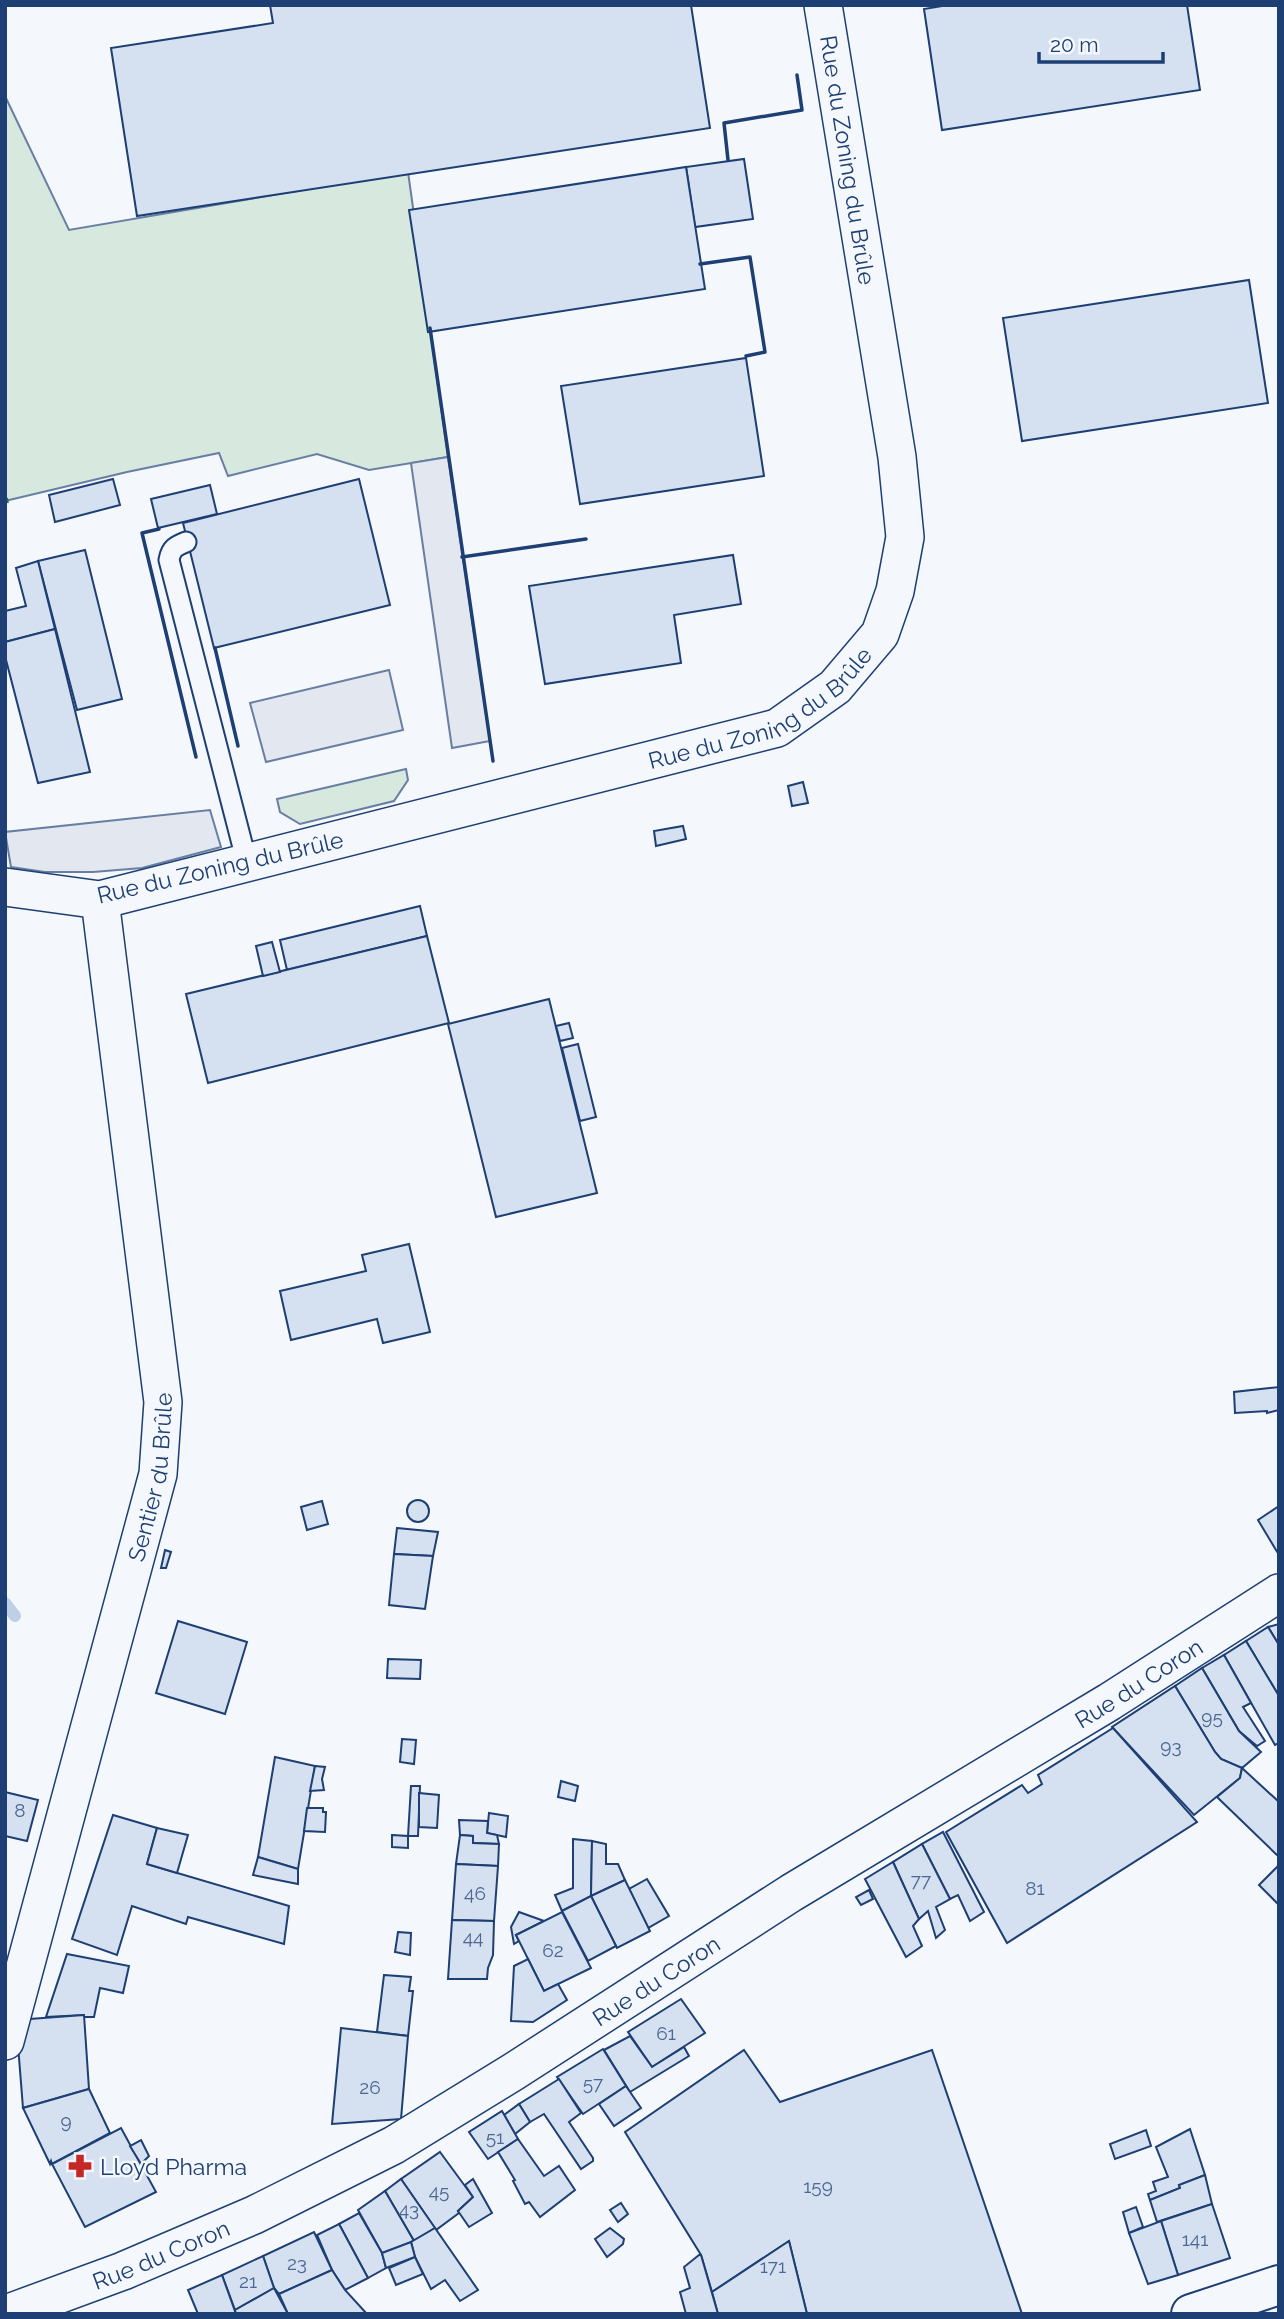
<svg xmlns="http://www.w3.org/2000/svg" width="1284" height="2319" font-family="Raleway,sans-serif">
	<rect width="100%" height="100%" fill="#f4f7fb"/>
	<g fill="#d7e8df" stroke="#687fa3" stroke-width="2">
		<path d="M5,96L69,230L408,172L448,457L369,470L317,454L228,476L219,453L127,472L5,501Z"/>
		<path d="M406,769L408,780L394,801L300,824L280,812L277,799Z"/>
	</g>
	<g fill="#e3e8f0" stroke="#687fa3" stroke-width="2">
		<path d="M448,457L490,741L452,748L411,463Z"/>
		<path d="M389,670L403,730L266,762L250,703Z"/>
		<path d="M210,810L221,847L142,868L93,872H45L11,867L5,832Z"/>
	</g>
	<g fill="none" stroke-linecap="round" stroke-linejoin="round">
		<path stroke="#bed0e5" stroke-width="12" d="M5,1603L15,1616"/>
	</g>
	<g fill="#d5e0f0" stroke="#1d3f73" stroke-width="2">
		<path d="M270,5H691L710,128L137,216L111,48L273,23Z"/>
		<path d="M948,5H1187L1200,90L942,130L924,9Z"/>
		<path d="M744,159L753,219L695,227L686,167Z"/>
		<path d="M686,167L705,289L428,332L409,210Z"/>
		<path d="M1249,280L1268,403L1022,441L1003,318Z"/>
		<path d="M746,358L764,476L580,504L561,386Z"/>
		<path d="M113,479L120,505L55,522L49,495Z"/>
		<path d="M359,479L390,605L214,648L183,523Z"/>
		<path d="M210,485L217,514L158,528L151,499Z"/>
		<path d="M85,550L122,699L77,710L38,561Z"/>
		<path d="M733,555L741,604L674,615L681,663L545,684L529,586Z"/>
		<path d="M38,561L55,629L5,642V611L26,606L16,568Z"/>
		<path d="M55,629L90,772L38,783L5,656V642Z"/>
		<path d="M803,782L808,803L792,806L788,786Z"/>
		<path d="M683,826L686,839L656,846L654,831Z"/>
		<path d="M420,906L427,936L287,970L280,940Z"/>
		<path d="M427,936L449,1023L208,1083L186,994Z"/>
		<path d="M272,942L280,972L263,976L256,946Z"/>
		<path d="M549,999L597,1193L496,1217L448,1024Z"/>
		<path d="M569,1023L573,1038L560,1041L556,1026Z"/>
		<path d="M578,1044L596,1117L580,1121L562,1048Z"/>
		<path d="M409,1244L430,1332L383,1343L377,1319L291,1340L280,1291L366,1271L362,1255Z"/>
		<path d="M1279,1387V1410L1267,1413V1411L1235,1413L1234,1392Z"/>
		<circle cx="418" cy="1511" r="11"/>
		<path d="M322,1501L328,1524L307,1530L301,1507Z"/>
		<path d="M1279,1506V1555L1258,1520Z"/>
		<path d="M397,1528L438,1532L433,1556L394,1554Z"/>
		<path d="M165,1550L171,1552L166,1568H161Z"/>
		<path d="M394,1554L433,1556L425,1609L389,1605Z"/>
		<path d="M178,1621L247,1642L225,1714L156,1693Z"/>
		<path d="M1279,1624V1645L1268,1627Z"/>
		<path d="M1268,1627L1279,1645V1696L1246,1641Z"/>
		<path d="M1246,1641L1279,1696V1743L1275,1745L1224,1655Z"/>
		<path d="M1224,1655L1251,1703L1243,1707L1265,1741L1257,1746L1239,1731L1202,1668Z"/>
		<path d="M388,1659L421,1660L420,1679L387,1678Z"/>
		<path d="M1202,1668L1239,1731L1261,1752L1242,1768L1221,1759L1215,1752L1175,1686Z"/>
		<path d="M1175,1686L1215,1752L1221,1759L1242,1768L1240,1778L1194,1815L1112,1727Z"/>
		<path d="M1113,1728L1197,1822L1007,1943L946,1832L1022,1785L1028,1793L1042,1784L1038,1775Z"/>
		<path d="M402,1739L416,1740L414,1764L400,1762Z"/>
		<path d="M275,1757L315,1766L298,1869L258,1857Z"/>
		<path d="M315,1766L325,1767L322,1779L324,1790L310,1791Z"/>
		<path d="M1242,1768L1279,1802V1857L1217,1797L1240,1778Z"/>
		<path d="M561,1781L578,1786L575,1801L558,1797Z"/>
		<path d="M411,1786H420L418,1836H408Z"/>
		<path d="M5,1792L38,1800L27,1841L5,1836Z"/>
		<path d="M419,1793L439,1795L437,1828L419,1827Z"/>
		<path d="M307,1808H323V1812H326L325,1832L304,1831Z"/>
		<path d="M489,1813L508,1816L506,1837L487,1833Z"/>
		<path d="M113,1815L157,1828L147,1864L289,1906L284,1944L188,1917L186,1924L132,1906L117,1955L72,1939Z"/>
		<path d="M459,1820L488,1821L487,1833L497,1835L499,1844L473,1843V1836L460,1835Z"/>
		<path d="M157,1828L188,1835L177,1873L147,1864Z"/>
		<path d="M943,1832L984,1912L970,1921L958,1895L950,1899L922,1844Z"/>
		<path d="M392,1835L408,1836V1848L392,1847Z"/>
		<path d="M460,1835L473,1836V1843L499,1844L498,1866L456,1864Z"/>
		<path d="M573,1839L592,1841L591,1896L562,1911L555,1895L573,1888Z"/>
		<path d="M592,1841L606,1844V1864H618L625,1880L591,1896Z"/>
		<path d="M922,1844L950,1899L936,1907L945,1930L936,1938L928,1911L919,1919L893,1862Z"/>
		<path d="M258,1857L298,1869V1884L253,1875Z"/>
		<path d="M893,1862L919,1919L913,1926L922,1946L906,1957L865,1879Z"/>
		<path d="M456,1864L498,1866L494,1921L452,1920Z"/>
		<path d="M1279,1865V1905L1259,1885Z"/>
		<path d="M647,1879L669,1916L648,1928L629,1889Z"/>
		<path d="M625,1880L650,1931L617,1948L591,1896Z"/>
		<path d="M869,1890L873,1899L861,1905L856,1897Z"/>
		<path d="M591,1896L616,1946L588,1961L562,1911Z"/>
		<path d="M519,1912L544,1921L516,1935L519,1941L514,1944L511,1927Z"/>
		<path d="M562,1912L591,1968L544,1991L516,1935Z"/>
		<path d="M452,1920L494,1921L493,1955L488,1968L487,1979H448Z"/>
		<path d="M398,1932L411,1933L410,1955L395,1952Z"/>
		<path d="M67,1954L129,1966L123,1993L100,1988L94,2017H84V2015L46,2017Z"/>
		<path d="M528,1959L544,1991L558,1984L567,2000L533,2022L511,2021L514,1966Z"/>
		<path d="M384,1975L411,1977L409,1991H413L408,2036L377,2032Z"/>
		<path d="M681,1999L705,2033L652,2067L628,2032Z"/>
		<path d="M84,2015L89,2089L23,2108L16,2020Z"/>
		<path d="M341,2028L408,2036L401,2119L332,2124Z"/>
		<path d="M630,2036L652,2067L684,2047L689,2056L630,2092L604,2050Z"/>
		<path d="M603,2049L626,2086L583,2114L557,2077Z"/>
		<path d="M744,2050L780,2102L932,2050L1022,2314H807L789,2241L712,2292L701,2255L625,2132Z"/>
		<path d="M559,2079L581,2113L569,2122L593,2158V2161L581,2169L544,2114L530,2122L519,2104Z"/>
		<path d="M626,2086L641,2108L614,2126L599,2104Z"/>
		<path d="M89,2089L110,2133L52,2164L51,2161L50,2164L23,2108Z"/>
		<path d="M519,2104L530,2122L515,2134L504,2115Z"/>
		<path d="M502,2111L518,2139L488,2159L469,2132Z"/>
		<path d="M121,2128L156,2192L85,2227L52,2164Z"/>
		<path d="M1190,2129L1205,2175L1179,2185L1180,2188L1150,2200L1148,2194L1156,2191L1153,2182L1168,2177L1156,2147Z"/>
		<path d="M1146,2130L1151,2146L1115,2159L1110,2144Z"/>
		<path d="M518,2139L544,2176L559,2166L575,2190L540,2217L529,2202L525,2204L513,2181L515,2180L498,2152Z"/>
		<path d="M141,2140L149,2156L141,2164L130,2146Z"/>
		<path d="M440,2152L473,2197L458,2211L459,2213L436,2230L401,2179Z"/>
		<path d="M1205,2175L1212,2204L1157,2222L1150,2200L1180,2188L1179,2185Z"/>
		<path d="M401,2179L435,2228L414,2241L385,2191Z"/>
		<path d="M473,2179L492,2213L469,2227L458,2211L473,2197L465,2185Z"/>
		<path d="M385,2191L414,2241L382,2253L358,2210Z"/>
		<path d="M621,2203L628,2214L618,2222L610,2210Z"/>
		<path d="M1212,2204L1230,2258L1178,2275L1161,2221Z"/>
		<path d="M1136,2207L1143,2227L1129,2233L1123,2212Z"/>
		<path d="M359,2213L382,2253L386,2268L368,2278L339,2224Z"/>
		<path d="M1161,2221L1178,2275L1148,2284L1129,2233Z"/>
		<path d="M339,2224L368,2278L345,2290L332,2270L317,2235Z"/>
		<path d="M435,2228L478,2290L460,2301L445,2280L431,2289L415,2257L411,2242Z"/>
		<path d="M610,2228L624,2239L623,2244L607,2257L595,2239Z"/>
		<path d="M314,2232L332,2270L279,2294L274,2288L263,2256Z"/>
		<path d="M789,2241L807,2314H718L712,2292Z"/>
		<path d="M411,2242L415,2257L386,2268L382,2253Z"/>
		<path d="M699,2255H701L718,2314H686L680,2292L690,2288L684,2267Z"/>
		<path d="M263,2256L274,2288L235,2310L222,2275Z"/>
		<path d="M415,2257L423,2274L396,2285L389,2268Z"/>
		<path d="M332,2270L345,2290L367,2314H288L279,2294Z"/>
		<path d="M222,2275L236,2314H198L188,2290Z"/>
		<path d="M274,2288L288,2314H236L235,2310Z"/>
	</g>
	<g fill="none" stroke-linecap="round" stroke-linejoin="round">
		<g stroke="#1d3f73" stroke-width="23">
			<path id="lane" d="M186,542C176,546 171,548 169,560L247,863"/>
		</g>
		<g stroke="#1d3f73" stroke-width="40">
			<g id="street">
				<path id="s1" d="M5,887L100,900L777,728L835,687L880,634L895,591L905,537L897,457L823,5"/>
				<path id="s2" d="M5,2041L158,1474L163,1402L100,900"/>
				<path id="s3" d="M6,2314L123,2271L254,2215L394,2145L513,2072L791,1893L1109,1702L1279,1593"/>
			</g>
		</g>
		<g stroke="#1d3f73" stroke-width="42">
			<path id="primary" d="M1191,2314L1279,2285"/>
		</g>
		<use href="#lane" stroke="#f4f7fb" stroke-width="19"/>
		<use href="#street" stroke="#f4f7fb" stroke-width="37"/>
		<use href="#primary" stroke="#f4f7fb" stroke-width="38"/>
		<path stroke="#2c6c60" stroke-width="5" stroke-dasharray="3.5 5" stroke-linecap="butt" d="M5,501L10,500"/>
		<g stroke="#1d3f73" stroke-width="3.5">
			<path d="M728,160L724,123L802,110L797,75"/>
			<path d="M700,264L750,257L765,352L746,356"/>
			<path d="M430,328L493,761"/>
			<path d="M159,529L142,533L196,757"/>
			<path d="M462,557L586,539"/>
			<path d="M215,648L238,746"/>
		</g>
	</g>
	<defs>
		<g id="pharmacy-bare" transform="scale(1.89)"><path d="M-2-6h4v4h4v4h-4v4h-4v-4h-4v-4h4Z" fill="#c62828" stroke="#f4f7fb" stroke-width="2.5" paint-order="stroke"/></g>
	</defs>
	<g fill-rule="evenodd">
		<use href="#pharmacy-bare" x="80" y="2166"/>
	</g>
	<g text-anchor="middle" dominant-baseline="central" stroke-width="5" stroke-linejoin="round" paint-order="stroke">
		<g font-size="19" fill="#4b6792">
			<text x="1212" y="1717">95</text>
			<text x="1171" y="1746">93</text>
			<text x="20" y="1810">8</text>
			<text x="921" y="1880">77</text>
			<text x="1035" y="1888">81</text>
			<text x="475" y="1893">46</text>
			<text x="473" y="1937">44</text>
			<text x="553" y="1950">62</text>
			<text x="666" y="2033">61</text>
			<text x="593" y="2083">57</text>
			<text x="370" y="2087">26</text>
			<text x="66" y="2121">9</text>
			<text x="495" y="2137">51</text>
			<text x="818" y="2186">159</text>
			<text x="439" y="2191">45</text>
			<text x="409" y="2209">43</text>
			<text x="1195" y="2239">141</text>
			<text x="297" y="2263">23</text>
			<text x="773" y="2266">171</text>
			<text x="248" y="2281">21</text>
		</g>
		<g font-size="23" fill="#1d3f73" stroke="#f4f7fb">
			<text transform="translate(848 160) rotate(81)">Rue du Zoning du Brûle</text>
			<text stroke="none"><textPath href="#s1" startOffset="788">Rue du Zoning du Brûle</textPath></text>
			<text transform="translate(220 867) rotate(-13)">Rue du Zoning du Brûle</text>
			<text stroke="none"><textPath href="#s2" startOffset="583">Sentier du Brûle</textPath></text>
			<text stroke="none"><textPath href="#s3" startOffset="1300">Rue du Coron</textPath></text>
			<text stroke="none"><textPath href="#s3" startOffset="733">Rue du Coron</textPath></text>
			<text stroke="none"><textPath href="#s3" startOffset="166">Rue du Coron</textPath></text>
		</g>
		<g font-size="23" fill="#1d3f73" stroke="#f4f7fb" text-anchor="start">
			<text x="100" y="2166">Lloyd Pharma</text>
		</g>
	</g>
	<rect width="1284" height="2319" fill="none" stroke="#1d3f73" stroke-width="14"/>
	<path d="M1039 52v10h124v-10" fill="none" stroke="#1d3f73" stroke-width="3.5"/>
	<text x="1050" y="52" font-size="21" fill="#1d3f73" stroke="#f4f7fb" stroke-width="5" paint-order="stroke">20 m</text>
</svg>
